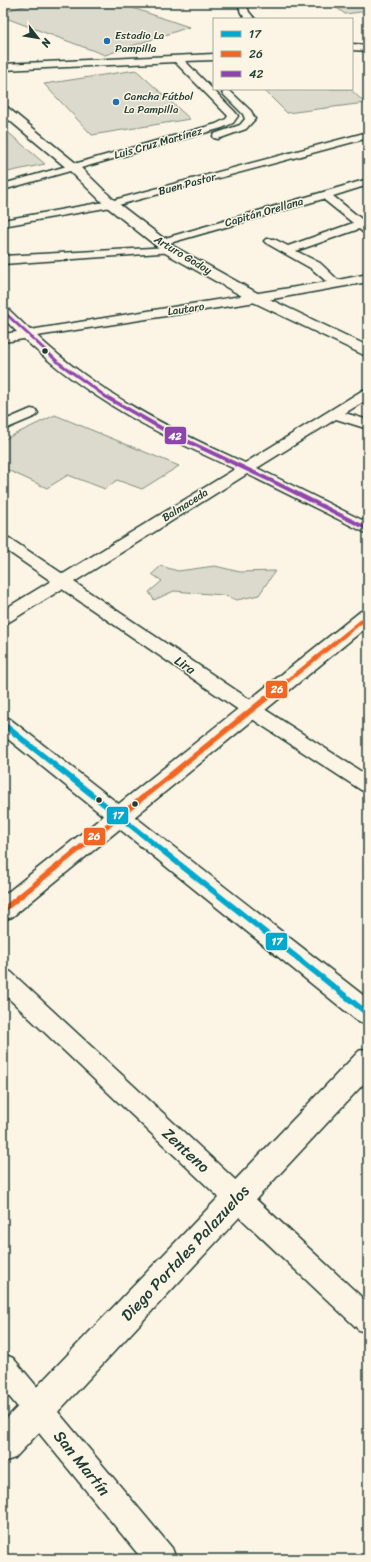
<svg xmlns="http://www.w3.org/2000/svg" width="371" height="1562" font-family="Sriracha,sans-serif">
	<rect width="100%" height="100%" fill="#fcf5e5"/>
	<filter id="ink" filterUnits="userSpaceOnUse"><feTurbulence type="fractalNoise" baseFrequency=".025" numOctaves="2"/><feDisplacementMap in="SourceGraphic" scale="8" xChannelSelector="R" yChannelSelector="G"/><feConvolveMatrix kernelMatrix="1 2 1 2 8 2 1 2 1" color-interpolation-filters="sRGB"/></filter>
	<g filter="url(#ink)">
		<g fill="#dcdacc" stroke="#7e8c80">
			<path d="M34,3H118L189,27L105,55L3,17V12Z"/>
			<path d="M330,3H368V11L345,14Z"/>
			<path d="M136,70L190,119L92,135L44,84Z"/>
			<path d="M263,89H350L365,103L287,113Z"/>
			<path d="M3,128L45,164L3,173Z"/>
			<path d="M55,415L179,466L142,489L117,480L105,489L68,475L47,488L3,468V440Z"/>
			<path d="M161,566L178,571L215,566L240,572L275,571L259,595L237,600L223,595L174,591L154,600L149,592L162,581L152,574Z"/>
		</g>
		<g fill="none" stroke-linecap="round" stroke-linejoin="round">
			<g stroke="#1f3d34" stroke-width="3">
				<g id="minor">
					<path d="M238,3H246L249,12L255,19H246L241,13Z"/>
					<path d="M352,44L368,45V51L352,50Z"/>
					<path d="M214,54V60L185,61L235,112L238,116L233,123L222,128L3,190V184L216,124L226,119L228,116L175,62L3,70V64Z"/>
					<path d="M227,90L230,91L251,111L255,119L246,129L218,139L214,138L213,136L214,134L240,125L245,119L243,114L222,93Z"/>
					<path d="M368,132V138L111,207L3,226V220L110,201Z"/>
					<path d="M368,179V185L333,196L365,222L368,225V234L364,233L359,229L296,251L320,263L338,280L368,274V282L256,302L37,336C98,393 170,429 245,463L363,390L368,389V399L345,413L368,420V429L336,419L257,468L368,523V534L247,474L74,582L258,705L368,776V792L361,790L246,715L62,589L9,622L3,624V610L51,581L3,548V536L9,538L63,574L235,469C157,434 87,398 24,339L3,342V334L17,332L3,318V307L7,308L30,330L327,282L312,269L266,243L264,241L266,239H274L288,246L353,223L323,199L163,245H155L153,243L155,241Z"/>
					<path d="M170,247L174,248L176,250L174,252L3,264V256Z"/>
					<path d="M31,409L36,410L38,413L36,416L3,430V421Z"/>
					<path d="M3,970L11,972L368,1303V1334L359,1330L3,993Z"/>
					<path d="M3,1354L13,1358L172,1548L176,1559H142L3,1389Z"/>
				</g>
			</g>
			<g stroke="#1f3d34" stroke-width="3">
				<g id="tertiary">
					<path d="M3,106L7,107L77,164L115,201L175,247L261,295L368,346V357L251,301L165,253L107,207L69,170L3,115Z"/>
					<path d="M368,610V626L12,917L3,920V896L361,611Z"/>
					<path d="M368,1048V1079L15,1458L3,1462V1422L359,1051Z"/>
				</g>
			</g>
			<g stroke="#1f3d34" stroke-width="3">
				<path id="secondary" d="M3,716L10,719L368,999V1025L359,1022L3,735Z"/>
			</g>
			<use href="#minor" fill="#fcf5e5" fill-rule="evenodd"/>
			<use href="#tertiary" fill="#fcf5e5" fill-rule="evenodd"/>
			<use href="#secondary" fill="#fcf5e5" fill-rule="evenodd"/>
			<g stroke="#fcf5e5" stroke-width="8">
				<path id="bus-1" d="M3,724L368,1014"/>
			</g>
			<g stroke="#fcf5e5" stroke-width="6">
				<path id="bus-2-far1" d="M274,692L368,616"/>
			</g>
			<g stroke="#fcf5e5" stroke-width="8">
				<path id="bus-2" d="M3,910L275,691"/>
			</g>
			<g stroke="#fcf5e5" stroke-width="5">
				<path id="bus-3-far1" d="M3,311L59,363L109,399"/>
			</g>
			<g stroke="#fcf5e5" stroke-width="6">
				<path id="bus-3" d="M108,398L168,432L276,483L368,529"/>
			</g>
			<use href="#bus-1" stroke="#00a9ce" stroke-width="5.5"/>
			<use href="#bus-2-far1" stroke="#f26522" stroke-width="4"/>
			<use href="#bus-2" stroke="#f26522" stroke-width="5.5"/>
			<use href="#bus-3-far1" stroke="#8e44ad" stroke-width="3"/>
			<use href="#bus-3" stroke="#8e44ad" stroke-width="4"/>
		</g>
	</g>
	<g fill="#1f6fb2" stroke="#fcf5e5" stroke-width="1.5">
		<circle cx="107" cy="41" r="4"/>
		<circle cx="116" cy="102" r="4"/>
	</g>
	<g fill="#1f3d34" stroke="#fcf5e5" stroke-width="1.5">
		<circle cx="45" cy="351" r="3.5"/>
		<circle cx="99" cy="800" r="3.5"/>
		<circle cx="135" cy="804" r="3.5"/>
	</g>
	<g text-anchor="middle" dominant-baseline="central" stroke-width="3" stroke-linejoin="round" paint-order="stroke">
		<g font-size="11" fill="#1f3d34" stroke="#fcf5e5" text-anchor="start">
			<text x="115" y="35">Estadio La<tspan x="115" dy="13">Pampilla</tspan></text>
			<text x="124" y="96">Cancha Fútbol<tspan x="124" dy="13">La Pampilla</tspan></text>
		</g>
		<g font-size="11" fill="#1f3d34" stroke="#fcf5e5">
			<text transform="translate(158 143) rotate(-16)">Luis Cruz Martínez</text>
			<text transform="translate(187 184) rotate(-15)">Buen Pastor</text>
			<text transform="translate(264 212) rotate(-16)">Capitán Orellana</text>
			<text transform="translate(183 255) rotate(31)">Arturo Godoy</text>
			<text transform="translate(186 309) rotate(-9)">Lautaro</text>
			<text transform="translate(185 505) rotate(-32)">Balmaceda</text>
		</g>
		<g font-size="13" fill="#1f3d34" stroke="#fcf5e5">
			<text transform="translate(185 665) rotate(34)">Lira</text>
		</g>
		<g font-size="16" fill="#1f3d34" stroke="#fcf5e5">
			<text transform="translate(186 1150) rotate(43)">Zenteno</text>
			<text transform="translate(185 1253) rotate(-47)">Diego Portales Palazuelos</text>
			<text transform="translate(82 1463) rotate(51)">San Martín</text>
		</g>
	</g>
	<g stroke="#fcf5e5" stroke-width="1.5">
		<rect x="164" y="426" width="23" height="19" rx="4" fill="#8e44ad"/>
		<rect x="265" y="680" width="23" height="19" rx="4" fill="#f26522"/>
		<rect x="106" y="806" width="23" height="19" rx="4" fill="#00a9ce"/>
		<rect x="83" y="827" width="23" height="19" rx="4" fill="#f26522"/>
		<rect x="265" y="932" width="23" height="19" rx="4" fill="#00a9ce"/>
	</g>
	<g font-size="11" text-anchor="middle" font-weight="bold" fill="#fff">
		<text x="175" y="440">42</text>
		<text x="277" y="693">26</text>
		<text x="118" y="819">17</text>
		<text x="94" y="840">26</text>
		<text x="277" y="945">17</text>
	</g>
	<rect width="371" height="1562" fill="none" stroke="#fcf5e5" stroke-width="16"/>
	<rect x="8" y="8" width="355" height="1546" fill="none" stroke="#1f3d34" stroke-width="1.5" filter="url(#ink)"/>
	<rect x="213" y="18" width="140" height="72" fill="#fcf5e5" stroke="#a4ab9e"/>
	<rect x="221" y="31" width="20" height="6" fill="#00a9ce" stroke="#a4ab9e"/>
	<text x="249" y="38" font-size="12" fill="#1f3d34">17</text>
	<rect x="221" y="51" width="20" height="6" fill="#f26522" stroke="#a4ab9e"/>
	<text x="249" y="58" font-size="12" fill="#1f3d34">26</text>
	<rect x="221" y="71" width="20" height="6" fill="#8e44ad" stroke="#a4ab9e"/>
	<text x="249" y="78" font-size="12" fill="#1f3d34">42</text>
	<g transform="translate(38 38) rotate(121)" stroke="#fcf5e5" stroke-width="3" paint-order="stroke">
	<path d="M0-3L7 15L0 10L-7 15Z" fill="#1f3d34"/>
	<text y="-6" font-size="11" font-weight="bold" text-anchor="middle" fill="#1f3d34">N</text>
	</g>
</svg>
